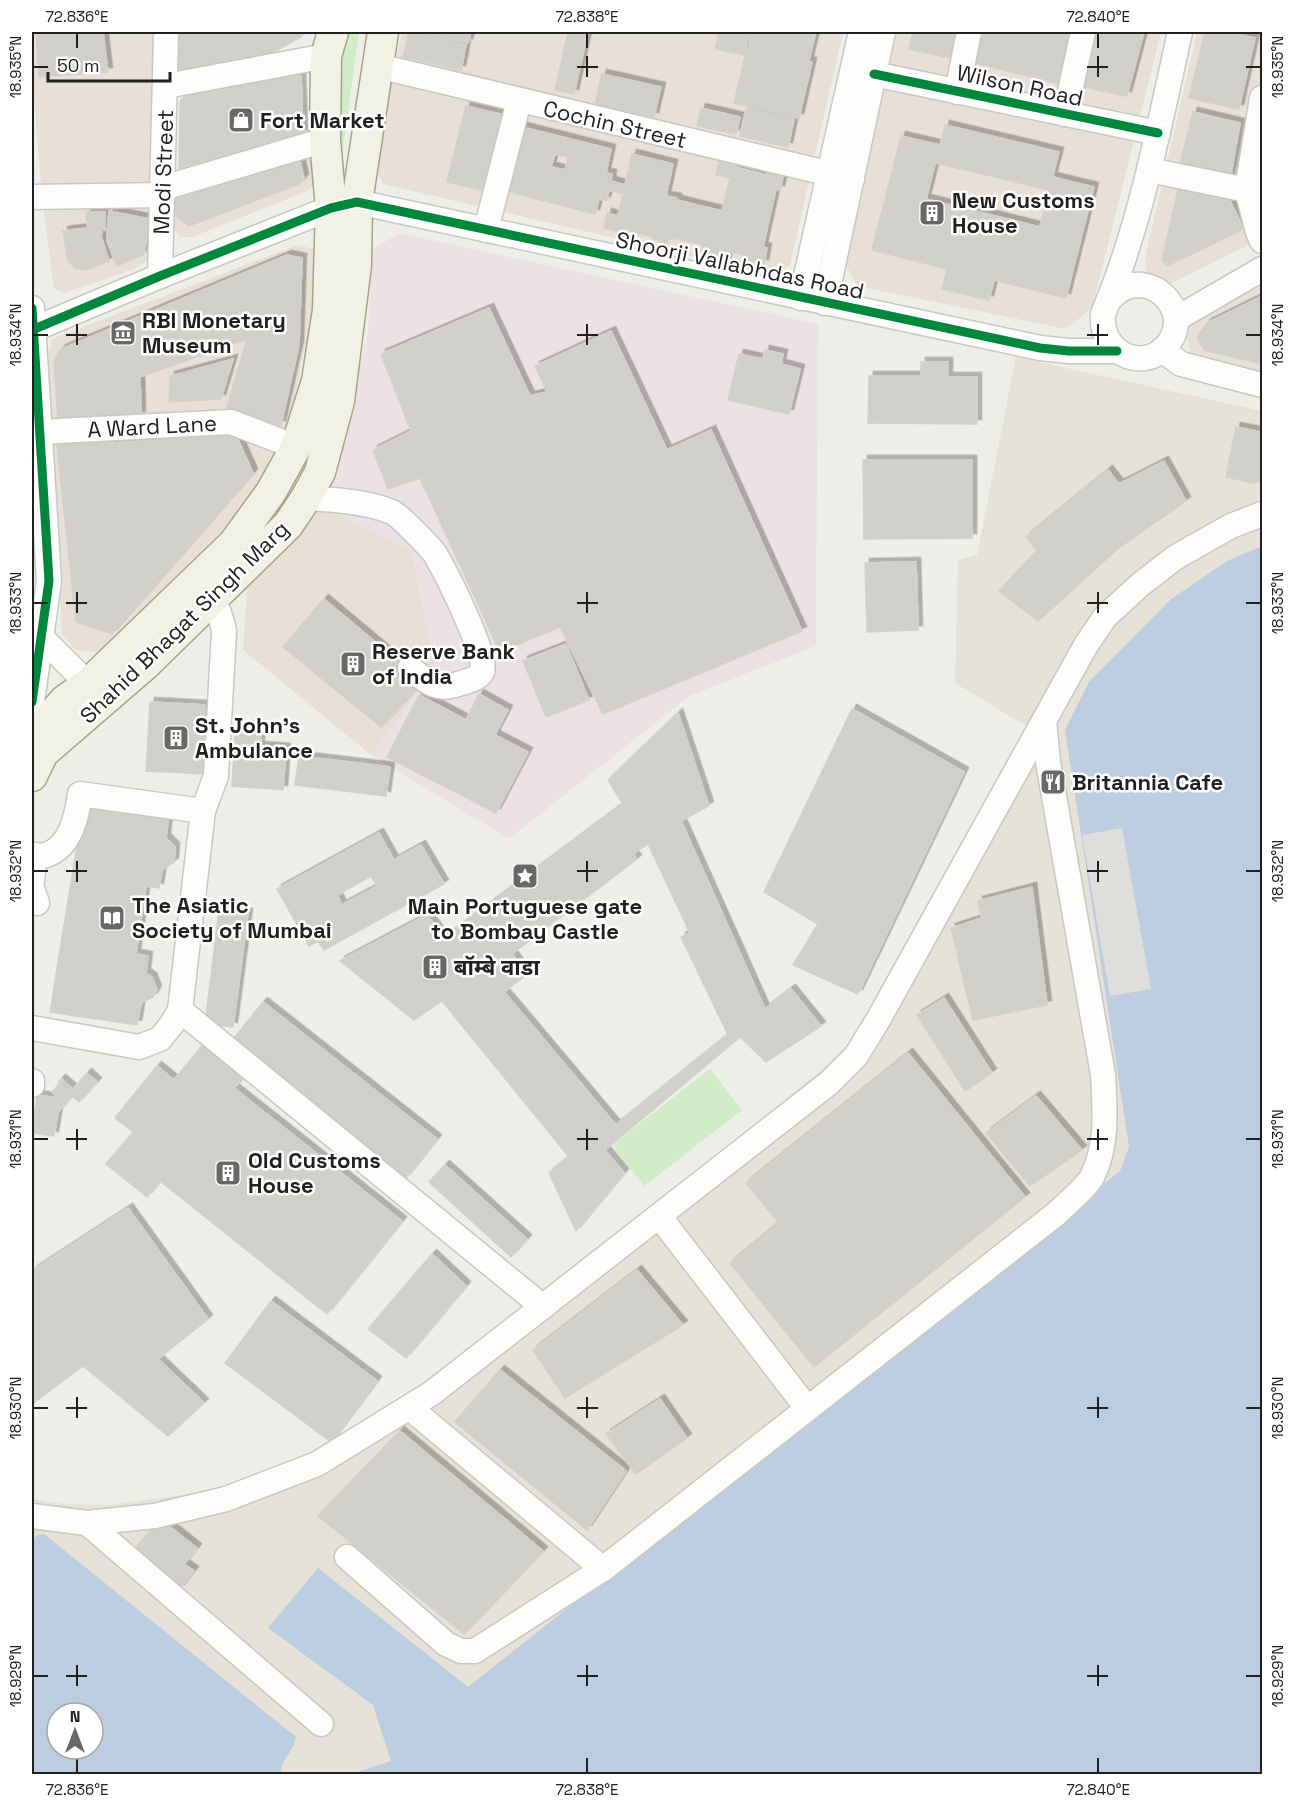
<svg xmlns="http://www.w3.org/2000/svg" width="1294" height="1806" font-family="'Space Grotesk','Noto Sans Devanagari',sans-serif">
	<defs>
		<filter id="shadow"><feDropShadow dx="4.5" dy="-4.5" stdDeviation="0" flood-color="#0004"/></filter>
	</defs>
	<rect width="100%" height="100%" fill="#efefe9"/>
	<g fill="#e8dfd7">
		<path d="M32,32H153L154,195L150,259L132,270L64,293L54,288L42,199L32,71Z"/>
		<path d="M402,32H843L790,265L773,275L383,184L373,162Z"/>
		<path d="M897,32H1161L1092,308L1066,329L857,286L845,263Z"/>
		<path d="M1197,32H1262V238L1164,287L1147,274L1145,258Z"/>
		<path d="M312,151L313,186L307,191L192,237H179L170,219L169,192Z"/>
		<path d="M297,245L319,250L312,312L294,402L276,454L232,521L99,653L76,650L62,635L47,359L52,339Z"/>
		<path d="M1262,286V376L1191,359L1187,334L1195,318Z"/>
		<path d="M320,506L411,549L436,669L371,755L243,650L247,589Z"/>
	</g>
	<path fill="#ece2e5" d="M399,233L818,324L816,646L689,696L509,839L371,755L436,669L411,549L320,506L368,334L372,250Z"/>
	<path fill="#e6e2d7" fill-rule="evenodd" d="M1016,357L1262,411V1774H32V1499L64,1504L110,1505L225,1489L324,1449L400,1405L609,1244L821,1070L852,1040L1028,727L955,683L958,560L977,555ZM57,1713H93V1749H57Z"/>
	<g fill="#d0edc7">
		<path d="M341,32H359L342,155H337Z"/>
		<path d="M710,1069L742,1110L644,1186L612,1145Z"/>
	</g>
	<g fill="#bccde2" fill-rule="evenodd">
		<path d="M1262,546V1774H351L391,1761L373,1705L268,1628L318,1568L468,1687L1120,1171L1129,1147L1065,730L1089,682L1170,600L1227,561Z"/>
		<path d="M44,1534L296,1737C294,1751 282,1758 281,1772L283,1774H32V1541L37,1535ZM57,1713H93V1749H57Z"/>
	</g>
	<path fill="#dededb" d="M1122,828L1151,989L1110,996L1082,835Z"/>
	<g fill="#d0cfca" stroke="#d2d1ca" stroke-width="1.5" fill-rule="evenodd" filter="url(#shadow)">
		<path d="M36,32H103L108,72L39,77Z"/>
		<path d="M174,32H302L301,37L270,54L228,68L181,70L173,62Z"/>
		<path d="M409,32L466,45L461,70L403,57Z"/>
		<path d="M417,32H471L468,43Z"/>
		<path d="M568,32H588L574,94L555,90Z"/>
		<path d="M719,32H750L744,55L715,49Z"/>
		<path d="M752,32H801L815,35L809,60L749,47Z"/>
		<path d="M913,32H966L959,60L909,49Z"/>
		<path d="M982,32H1077L1064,85L975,63Z"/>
		<path d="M1095,32H1144L1127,96L1083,87Z"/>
		<path d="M1205,32H1225L1255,38L1239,109L1189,98Z"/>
		<path d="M747,48L812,62L799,118L734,103Z"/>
		<path d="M291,72L301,77L303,134L179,168L180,101L185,96Z"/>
		<path d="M602,74L661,87L654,117L595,104Z"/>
		<path d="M466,106L509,116L490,192L447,182Z"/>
		<path d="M701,108L740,117L736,134L697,126Z"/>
		<path d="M746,108L794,119L788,147L740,136Z"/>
		<path d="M1193,112L1240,123L1230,180L1179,168Z"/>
		<path d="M945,125L1059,152L1049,190L936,163Z"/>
		<path d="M522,127L611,149L606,173L612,174L611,181L625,185L632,154L673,164L666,196L677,198V200L722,211L730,178L716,175L720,158L740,162L739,168L767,175L768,169L784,172L780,190L776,189L763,247L767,248L764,264L744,260L745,255L728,251L726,264L701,258L703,245L668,237L667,243L653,239L654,237L622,230V232L604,228L607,213L618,216L623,194L609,190L606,201L599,199L595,214L506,191ZM555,154L568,157L565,170L551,167Z"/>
		<path d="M901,136L940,145L926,199L1040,227L1052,177L1094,187L1066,298L994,280L989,300L942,289L947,269L872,250Z"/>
		<path d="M299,157L304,178L299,184L189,226L176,216L174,196Z"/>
		<path d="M1179,185L1228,197L1244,229L1167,266L1162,260Z"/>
		<path d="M109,211L150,219L144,254L117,266L107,241Z"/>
		<path d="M86,212H105V230H102L101,236L109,261L87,270L75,268L68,261L63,231L87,228Z"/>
		<path d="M287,255L302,258L299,345L281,425L225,413L247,339L140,377L141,416L58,421L54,360L61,349Z"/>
		<path d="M1262,296V364L1204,350L1197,337L1207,323Z"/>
		<path d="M489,308L530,396L547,392L535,366L611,331L667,450L711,430L802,631L603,714L560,627L500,652L420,478L388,489L373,450L411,431L381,354Z"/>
		<path d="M765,350L783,354L781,364L800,369L789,414L728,400L739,354L763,359Z"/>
		<path d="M233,359L221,399L169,402L170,376Z"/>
		<path d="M921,362H948V377H977V424L868,423L869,376H921Z"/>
		<path d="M1236,427L1262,432V481L1252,483L1226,477Z"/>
		<path d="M112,434L113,443L236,435L253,473L112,634L76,622L56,437Z"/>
		<path d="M863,460H972V538L864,539Z"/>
		<path d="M1164,461L1186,501L1116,550L1038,621L999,591L1037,551L1026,537L1108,470L1119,484Z"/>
		<path d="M916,562L918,630L867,632L865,563Z"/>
		<path d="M324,599L423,682L381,727L283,647Z"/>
		<path d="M566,644L589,700L546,717L523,661Z"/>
		<path d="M479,694L508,710L495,735L528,752L496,813L387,757L419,695L466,720Z"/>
		<path d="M150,702L205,705L202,774L146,771Z"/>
		<path d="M852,709L964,772L858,994L793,965L818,924L764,892Z"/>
		<path d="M678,713L709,806L681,821L765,1009L791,989L821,1026L766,1062L740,1037L605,1150L624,1173L576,1231L549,1173L569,1157L442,1001L414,1020L340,961L427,915L444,938L623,804L608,780ZM648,844L690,933L681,937L728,1035L616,1125L504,992L527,974L512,954L637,859L633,854Z"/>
		<path d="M235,732L261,734L260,746L286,748L283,790L232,786Z"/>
		<path d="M299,756L390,767L386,796L295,785Z"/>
		<path d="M83,808L168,820L166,838L175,847L174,862L162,870L159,888L146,886L136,954L148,956L146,973L152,977L157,990L153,997L141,1003L137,1025L50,1012Z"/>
		<path d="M379,833L394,860L421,845L444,884L324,950L318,941L309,946L277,889ZM371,876L377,886L342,905L337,895Z"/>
		<path d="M1032,887L1047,1005L973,1020L951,928L982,918L978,901Z"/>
		<path d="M219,910L248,913L233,1027L205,1024Z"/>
		<path d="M944,998L992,1073L965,1091L917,1015Z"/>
		<path d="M263,1002L437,1139L405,1179L231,1042Z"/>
		<path d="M204,1043L244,1076L234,1088L402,1221L327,1314L160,1181L147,1197L106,1164L133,1132L115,1118L157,1066L174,1080Z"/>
		<path d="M908,1053L1025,1197L814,1367L730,1263L779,1223L746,1183Z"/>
		<path d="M87,1073L97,1082L79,1102L72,1096L58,1112L54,1136L32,1133L37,1095L58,1098L52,1092L60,1083L58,1082L61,1079L73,1089Z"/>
		<path d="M1036,1096L1082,1150L1030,1186L986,1133Z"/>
		<path d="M445,1165L527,1239L511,1257L429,1182Z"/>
		<path d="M128,1208L208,1319L158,1359L204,1403L168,1436L83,1366L32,1404V1271Z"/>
		<path d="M432,1254L466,1286L406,1358L368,1329Z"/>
		<path d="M637,1270L683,1325L565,1398L533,1350Z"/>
		<path d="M271,1301L377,1381L331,1442L225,1363Z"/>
		<path d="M500,1370L626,1471L587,1530L455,1422Z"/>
		<path d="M660,1399L687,1438L636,1474L606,1434Z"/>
		<path d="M400,1431L543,1551L464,1634L318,1516Z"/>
		<path d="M160,1519L197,1548L184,1564L194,1571L180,1589L133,1551Z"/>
	</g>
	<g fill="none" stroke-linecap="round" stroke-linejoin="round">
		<g stroke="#c7c7c5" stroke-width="27">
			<g id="minor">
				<path d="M378,66L852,179"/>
				<path d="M874,74L1158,133"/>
				<path d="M166,86L326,56"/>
				<path d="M957,92L969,32"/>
				<path d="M1262,98L1247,190L1258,232L1262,241"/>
				<path d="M1065,114L1083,32"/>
				<path d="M1149,170L1247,190L1259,183"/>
				<path d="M163,188L325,140"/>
				<path d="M32,197L163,195"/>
				<path d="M486,230L519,101"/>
				<path d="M160,276L166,32"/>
				<path d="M801,298L861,32"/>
				<path d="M1108,301C1112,297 1117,292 1122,289C1152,273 1188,307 1172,338C1151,376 1099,357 1103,314C1141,224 1159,126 1180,32"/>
				<path d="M825,303L883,32"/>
				<path d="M32,308L49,581L32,702"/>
				<path d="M1176,319L1262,269"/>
				<path d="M32,330L160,276L331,208L357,202L1040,348L1069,351H1117"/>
				<path d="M1162,350L1181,364L1262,385"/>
				<path d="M40,432L231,422L296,447"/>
				<path d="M306,498C334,500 366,501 392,512C399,515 430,547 435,554C445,571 489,657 482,672C478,679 465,682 458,684C436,692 426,681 410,668"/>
				<path d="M202,585C215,600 220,612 224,631L216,776L203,811"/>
				<path d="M42,638L88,684"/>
				<path d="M32,856C36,855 42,856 46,855C71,847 77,815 80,794L203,811L180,1010L172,1024L160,1039L139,1047L32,1028"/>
				<path d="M32,881L35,855"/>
				<path d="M32,888L37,903"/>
				<path d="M180,1010L543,1307"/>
				<path d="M32,1085V1081"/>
				<path d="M659,1216L807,1408"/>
				<path d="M410,1408L603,1569"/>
				<path d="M32,1516L87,1523L155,1516L226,1499L317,1464L432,1393L829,1083L856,1056L878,1020L1086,645L1105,617L1141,584L1176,557L1231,526L1262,514"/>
				<path d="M87,1523L321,1724"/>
				<path d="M347,1557L446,1644L461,1651H475L603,1569L1056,1214C1066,1204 1086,1188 1092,1177C1108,1146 1105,1108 1103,1075L1048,762L1044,721"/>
			</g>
		</g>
		<g stroke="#a5a585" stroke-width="33">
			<g id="major">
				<path d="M32,737L65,700L88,684L234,543L271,492L296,447L317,381L328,310L331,208L325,140L326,56L333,32"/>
				<path d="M32,776L43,753L145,665L288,525L306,498L320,472L339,401L356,265L357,202L383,32"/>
			</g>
		</g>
		<use href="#minor" stroke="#fdfdfc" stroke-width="24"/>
		<use href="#major" stroke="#f2f1e6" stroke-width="30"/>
		<g stroke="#fff" stroke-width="13">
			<g id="cycleway">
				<path d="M874,74L1158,133"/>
				<path d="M32,308L49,581L32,702"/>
				<path d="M32,330L160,276L331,208L357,202L1040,348L1069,351H1117"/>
			</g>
		</g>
		<use href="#cycleway" stroke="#00873e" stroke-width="9"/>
	</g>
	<path fill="none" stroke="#202020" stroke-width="2" d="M77,33V48M587,33V48M1098,33V48M587,56V77M1098,56V77M33,67H48M577,67H598M1087,67H1108M1246,67H1261M77,324V345M587,324V345M1098,324V345M33,335H48M66,335H87M577,335H598M1087,335H1108M1246,335H1261M77,592V613M587,592V613M1098,592V613M33,603H48M66,603H87M577,603H598M1087,603H1108M1246,603H1261M77,861V882M587,861V882M1098,861V882M33,871H48M66,871H87M577,871H598M1087,871H1108M1246,871H1261M77,1129V1150M587,1129V1150M1098,1129V1150M33,1139H48M66,1139H87M577,1139H598M1087,1139H1108M1246,1139H1261M77,1397V1418M587,1397V1418M1098,1397V1418M33,1408H48M66,1408H87M577,1408H598M1087,1408H1108M1246,1408H1261M77,1665V1686M587,1665V1686M1098,1665V1686M33,1676H48M66,1676H87M577,1676H598M1087,1676H1108M1246,1676H1261M77,1758V1773M587,1758V1773M1098,1758V1773"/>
	<defs>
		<g id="shop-square" transform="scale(1.35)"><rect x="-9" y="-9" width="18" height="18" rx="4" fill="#686866" stroke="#fff"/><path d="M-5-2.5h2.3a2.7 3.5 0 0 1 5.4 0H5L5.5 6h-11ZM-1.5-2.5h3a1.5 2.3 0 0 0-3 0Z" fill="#fff"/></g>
		<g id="building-square" transform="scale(1.35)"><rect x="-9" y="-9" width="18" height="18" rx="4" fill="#686866" stroke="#fff"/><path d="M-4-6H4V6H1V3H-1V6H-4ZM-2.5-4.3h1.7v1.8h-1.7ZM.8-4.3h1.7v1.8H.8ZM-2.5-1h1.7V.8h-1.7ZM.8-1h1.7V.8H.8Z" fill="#fff"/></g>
		<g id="museum-square" transform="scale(1.35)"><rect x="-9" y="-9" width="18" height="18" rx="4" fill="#686866" stroke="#fff"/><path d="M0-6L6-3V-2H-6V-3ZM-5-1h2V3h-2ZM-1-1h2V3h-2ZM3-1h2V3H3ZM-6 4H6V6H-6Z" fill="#fff"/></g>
		<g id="restaurant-square" transform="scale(1.35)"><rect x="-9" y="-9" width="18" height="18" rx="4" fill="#686866" stroke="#fff"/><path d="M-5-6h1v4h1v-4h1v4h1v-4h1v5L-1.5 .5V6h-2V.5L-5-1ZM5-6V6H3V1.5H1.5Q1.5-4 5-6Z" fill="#fff"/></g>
		<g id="sight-square" transform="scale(1.35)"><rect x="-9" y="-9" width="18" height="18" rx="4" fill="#686866" stroke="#fff"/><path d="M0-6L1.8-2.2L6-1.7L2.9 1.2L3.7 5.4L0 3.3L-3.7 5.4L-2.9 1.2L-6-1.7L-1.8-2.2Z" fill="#fff"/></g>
		<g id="library-square" transform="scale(1.35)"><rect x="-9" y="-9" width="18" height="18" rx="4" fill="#686866" stroke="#fff"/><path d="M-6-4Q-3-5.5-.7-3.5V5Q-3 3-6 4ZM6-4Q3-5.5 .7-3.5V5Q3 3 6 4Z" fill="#fff"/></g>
	</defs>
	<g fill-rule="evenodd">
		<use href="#shop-square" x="241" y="120"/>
		<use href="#building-square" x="932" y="213"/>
		<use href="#museum-square" x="123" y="333"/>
		<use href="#building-square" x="353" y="664"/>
		<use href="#building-square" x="176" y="738"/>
		<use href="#restaurant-square" x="1053" y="782"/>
		<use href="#sight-square" x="525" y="876"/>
		<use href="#library-square" x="112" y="918"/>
		<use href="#building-square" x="435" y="967"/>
		<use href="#building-square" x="228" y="1173"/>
	</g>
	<g text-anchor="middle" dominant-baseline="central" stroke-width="5" stroke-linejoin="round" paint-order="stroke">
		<g font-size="22" fill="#202020" stroke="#fff">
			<text transform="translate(1020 85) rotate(12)">Wilson Road</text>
			<text transform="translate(615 124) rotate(13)">Cochin Street</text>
			<text transform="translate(163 172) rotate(-88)">Modi Street</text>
			<text transform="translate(740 265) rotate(12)">Shoorji Vallabhdas Road</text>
			<text transform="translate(152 426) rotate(-3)">A Ward Lane</text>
			<text transform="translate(184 622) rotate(-44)">Shahid Bhagat Singh Marg</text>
		</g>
		<g font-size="22" font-weight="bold" fill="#202020" stroke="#fff" text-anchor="start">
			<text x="260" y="120">Fort Market</text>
			<text x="952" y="200">New Customs<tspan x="952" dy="25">House</tspan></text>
			<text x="142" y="320">RBI Monetary<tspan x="142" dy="25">Museum</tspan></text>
			<text x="372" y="651">Reserve Bank<tspan x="372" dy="25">of India</tspan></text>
			<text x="195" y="725">St. John's<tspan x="195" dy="25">Ambulance</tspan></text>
			<text x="1072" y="782">Britannia Cafe</text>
			<text x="132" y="905">The Asiatic<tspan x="132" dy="25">Society of Mumbai</tspan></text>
			<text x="525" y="906" text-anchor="middle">Main Portuguese gate<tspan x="525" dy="25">to Bombay Castle</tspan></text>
			<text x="454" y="967">बॉम्बे वाडा</text>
			<text x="248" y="1160">Old Customs<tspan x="248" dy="25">House</tspan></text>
		</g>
	</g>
	<rect width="1294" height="1806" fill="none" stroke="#ffffff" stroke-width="66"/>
	<g transform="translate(75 1731)"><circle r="28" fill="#ffffff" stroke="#a6a6a6" stroke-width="1.5"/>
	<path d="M0-4.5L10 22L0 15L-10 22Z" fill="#686866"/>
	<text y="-9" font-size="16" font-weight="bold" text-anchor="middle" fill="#202020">N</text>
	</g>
	<path d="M48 72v9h122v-9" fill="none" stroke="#202020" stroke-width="3"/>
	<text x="57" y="72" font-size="18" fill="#202020" stroke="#ffffff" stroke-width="4.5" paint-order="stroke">50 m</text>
	<rect x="33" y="33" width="1228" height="1740" fill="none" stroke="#202020" stroke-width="2"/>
	<g font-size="15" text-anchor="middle" fill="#202020">
		<text x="77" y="22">72.836°E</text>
		<text x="587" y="22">72.838°E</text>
		<text x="1098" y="22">72.840°E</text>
		<text transform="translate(16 67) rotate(-90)" y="5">18.935°N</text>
		<text transform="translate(1278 67) rotate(-90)" y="5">18.935°N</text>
		<text transform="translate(16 335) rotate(-90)" y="5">18.934°N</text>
		<text transform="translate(1278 335) rotate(-90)" y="5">18.934°N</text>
		<text transform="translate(16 603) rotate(-90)" y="5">18.933°N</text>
		<text transform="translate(1278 603) rotate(-90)" y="5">18.933°N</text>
		<text transform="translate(16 871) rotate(-90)" y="5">18.932°N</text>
		<text transform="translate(1278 871) rotate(-90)" y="5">18.932°N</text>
		<text transform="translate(16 1139) rotate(-90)" y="5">18.931°N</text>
		<text transform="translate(1278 1139) rotate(-90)" y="5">18.931°N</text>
		<text transform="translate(16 1408) rotate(-90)" y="5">18.930°N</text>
		<text transform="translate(1278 1408) rotate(-90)" y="5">18.930°N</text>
		<text transform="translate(16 1676) rotate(-90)" y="5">18.929°N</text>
		<text transform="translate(1278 1676) rotate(-90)" y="5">18.929°N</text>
		<text x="77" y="1795">72.836°E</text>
		<text x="587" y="1795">72.838°E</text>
		<text x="1098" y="1795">72.840°E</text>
	</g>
</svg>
